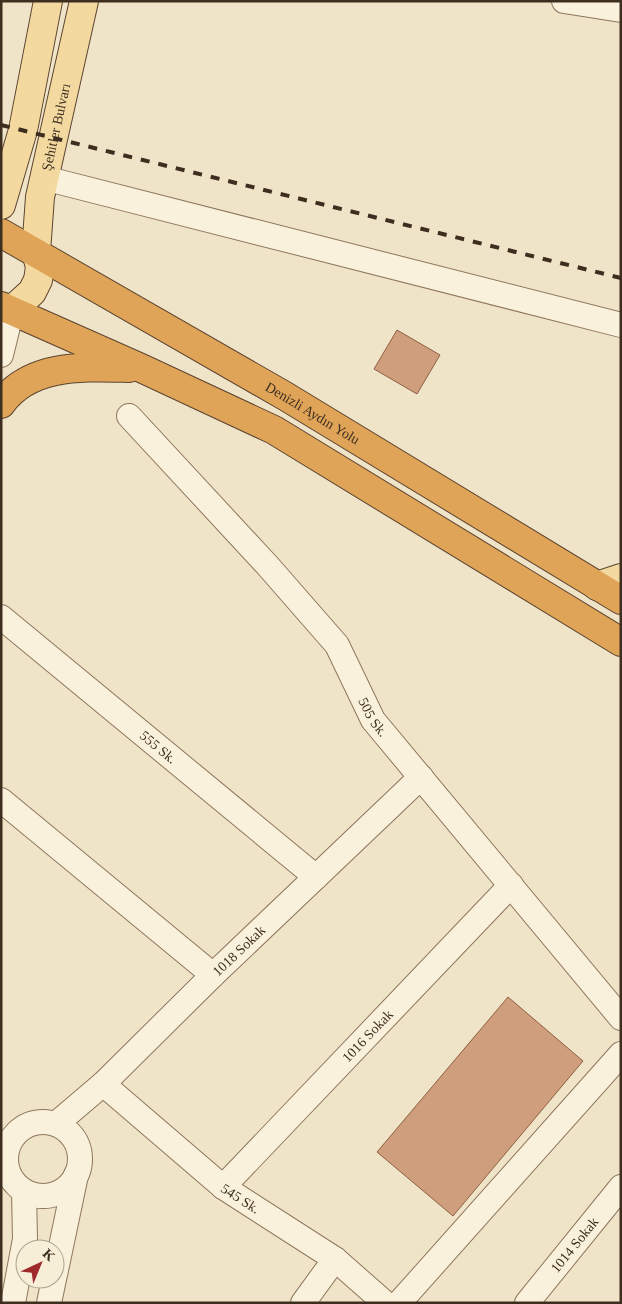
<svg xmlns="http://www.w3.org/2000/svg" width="622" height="1304" font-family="Georgia,serif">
	<rect width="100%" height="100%" fill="#f0e4c8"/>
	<g fill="#cf9f7d" stroke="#8d5f41">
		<path d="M397,330L440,355L417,394L374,369Z"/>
		<path d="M508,997L583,1061L453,1216L377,1152Z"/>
	</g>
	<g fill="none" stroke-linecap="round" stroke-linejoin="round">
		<g stroke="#8d765c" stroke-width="26">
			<g id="minor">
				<path d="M564,1L621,10"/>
				<path d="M44,178L621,325"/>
				<path d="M1,355L12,310"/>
				<path id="s1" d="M129,416L268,566L337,645L373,720L621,1018"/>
				<path id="s2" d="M1,617L316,877"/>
				<path d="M1,800L213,975"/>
				<path id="s3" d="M103,1084L223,1187L335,1259L385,1303"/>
				<circle cx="43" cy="1159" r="37"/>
				<path id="s4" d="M56,1124L103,1084L213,975L421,777"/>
				<path id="s5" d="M223,1187L511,885"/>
				<path d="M55,1275L76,1175"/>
				<path d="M13,1303L25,1239L24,1191"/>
				<path d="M49,1303L54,1279"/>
				<path d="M303,1303L335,1259"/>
				<path d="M399,1303L621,1054"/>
				<path id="s6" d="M527,1303L621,1187"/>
			</g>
		</g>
		<g stroke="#5b4430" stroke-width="30">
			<g id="major">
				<path d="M1,205L23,130L48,1"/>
				<path id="s7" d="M12,310L32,292L38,280L40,267L36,252L40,197L84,1"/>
				<path d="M597,586L621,578"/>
			</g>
		</g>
		<g stroke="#5b4430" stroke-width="30">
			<g id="highway">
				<path id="s8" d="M1,233L285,396L621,600"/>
				<path d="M1,306L141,368L274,430L621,642"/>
				<path d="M1,404C30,363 85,367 129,368"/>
			</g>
		</g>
		<use href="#minor" stroke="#faf1dc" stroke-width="24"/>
		<use href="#major" stroke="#f3d9a0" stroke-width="28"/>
		<use href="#highway" stroke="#e0a458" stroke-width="28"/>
		<path stroke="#3d2e20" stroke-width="4" stroke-dasharray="9 9" stroke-linecap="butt" d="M1,125L621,278"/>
	</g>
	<g text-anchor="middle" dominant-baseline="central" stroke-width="4" stroke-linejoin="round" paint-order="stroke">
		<g font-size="14" fill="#3d2e20" stroke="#f7eed8">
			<text stroke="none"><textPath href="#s7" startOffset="196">Şehitler Bulvarı</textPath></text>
			<text stroke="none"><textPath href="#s8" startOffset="360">Denizli Aydın Yolu</textPath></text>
			<text stroke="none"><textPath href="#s1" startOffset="390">505 Sk.</textPath></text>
			<text stroke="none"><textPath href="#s2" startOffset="204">555 Sk.</textPath></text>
			<text stroke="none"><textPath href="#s4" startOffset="252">1018 Sokak</textPath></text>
			<text stroke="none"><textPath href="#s5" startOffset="209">1016 Sokak</textPath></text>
			<text stroke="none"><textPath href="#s3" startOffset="179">545 Sk.</textPath></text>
			<text stroke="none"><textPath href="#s6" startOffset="75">1014 Sokak</textPath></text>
		</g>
	</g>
	<rect width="622" height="1304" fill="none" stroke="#3d2e20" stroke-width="5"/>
	<g transform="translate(40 1264) rotate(44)"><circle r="24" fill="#f7eed8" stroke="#ada18e"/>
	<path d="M0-4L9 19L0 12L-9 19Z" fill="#9e2a2b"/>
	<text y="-8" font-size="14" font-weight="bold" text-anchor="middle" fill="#3d2e20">K</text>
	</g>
</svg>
